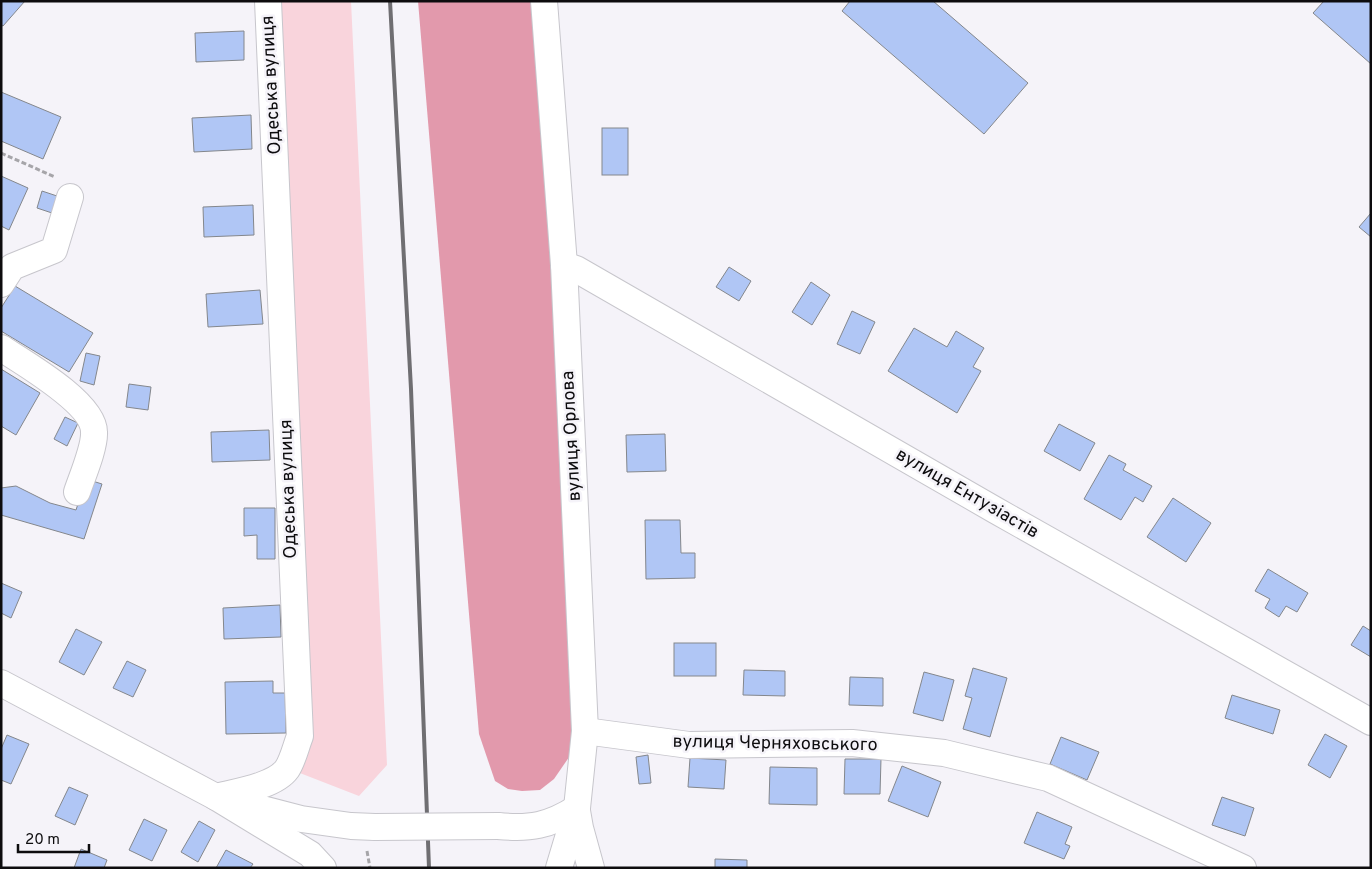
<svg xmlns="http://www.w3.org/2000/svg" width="1372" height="869" font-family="Overpass,sans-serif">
	<rect width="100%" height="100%" fill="#f5f3f9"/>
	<path fill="#f9d4dc" d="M267,1H351L387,765L359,796L287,768L300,736Z"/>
	<path fill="#e299ac" d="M418,1H544L585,734L554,779L540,790L522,791L508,789L495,781L479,734Z"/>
	<g fill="#b0c6f5" stroke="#84878c">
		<path d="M1,1H25L3,26L1,25Z"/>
		<path d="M850,1H933L1028,83L984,134L842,11Z"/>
		<path d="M1324,1H1371V64L1313,13Z"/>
		<path d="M244,31V60L196,62L195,33Z"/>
		<path d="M1,92L61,117L43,159L1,141Z"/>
		<path d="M251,115L252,149L194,152L192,118Z"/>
		<rect x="602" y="128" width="26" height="47"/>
		<path d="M1,176L28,188L9,230L1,226Z"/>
		<path d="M42,191L60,197L55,214L37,208Z"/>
		<path d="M253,205L254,235L204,237L203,207Z"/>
		<path d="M1371,213V237L1359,227Z"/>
		<path d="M729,267L751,281L739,301L716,287Z"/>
		<path d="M811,282L830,295L812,325L792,312Z"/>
		<path d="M15,286L93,333L69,372L1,331V308Z"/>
		<path d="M260,290L263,324L208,327L206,294Z"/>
		<path d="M852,311L875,322L860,354L837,344Z"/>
		<path d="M914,328L947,347L956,331L984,348L973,367L981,371L957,413L888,371Z"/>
		<path d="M86,353L100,356L94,385L80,381Z"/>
		<path d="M1,369L40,393L16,435L1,426Z"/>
		<path d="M129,384L151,387L148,410L126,407Z"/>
		<path d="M65,417L78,423L67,446L54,439Z"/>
		<path d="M1059,424L1095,443L1080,471L1044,451Z"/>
		<path d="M269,430L270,460L212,462L211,432Z"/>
		<path d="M665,434L666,471L627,472L626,435Z"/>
		<path d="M1109,455L1126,464L1123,470L1152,486L1143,502L1135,497L1121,520L1084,499Z"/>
		<path d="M86,479L102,484L84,539L1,515V488L16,486L50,503L76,510Z"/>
		<path d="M1173,498L1211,523L1186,562L1147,537Z"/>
		<path d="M244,508H275V559H257V535L244,536Z"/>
		<path d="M645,520H680L681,553H695V578L646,579Z"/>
		<path d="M1268,569L1308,593L1297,612L1286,606L1279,617L1265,608L1270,599L1255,591Z"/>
		<path d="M1,583L22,592L11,618L1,613Z"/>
		<path d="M280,605L281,637L224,639L223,608Z"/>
		<path d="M1363,626L1371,631V657L1351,645Z"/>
		<path d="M76,629L102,642L84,675L59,662Z"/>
		<rect x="674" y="643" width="42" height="33"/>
		<path d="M127,661L146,670L133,697L113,688Z"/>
		<path d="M973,668L1007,678L990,737L963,729L972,698L965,696Z"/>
		<path d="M744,670L785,671V696L743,695Z"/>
		<path d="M924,672L954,680L943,721L913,713Z"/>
		<path d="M850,677L883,678V706L849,705Z"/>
		<path d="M273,681V693H285L286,733L226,734L225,682Z"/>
		<path d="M1232,695L1280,710L1273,734L1225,718Z"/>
		<path d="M1325,734L1347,746L1330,778L1308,765Z"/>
		<path d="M7,735L29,744L11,784L1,780V749Z"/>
		<path d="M1061,737L1099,752L1087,780L1050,764Z"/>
		<path d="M648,755L651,783L639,784L636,757Z"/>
		<path d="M690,758L726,760L724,789L688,787Z"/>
		<path d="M845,759H881L880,794H844Z"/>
		<path d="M902,766L941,782L928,817L888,801Z"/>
		<path d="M770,767L817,768V805L769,804Z"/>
		<path d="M69,787L88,795L75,825L55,816Z"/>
		<path d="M1222,797L1254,808L1245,836L1212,825Z"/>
		<path d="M1037,812L1072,827L1065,844L1070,846L1064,859L1024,843Z"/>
		<path d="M144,819L167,830L152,861L129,850Z"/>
		<path d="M199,821L215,830L198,862L181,852Z"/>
		<path d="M81,849L107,860L104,868H74Z"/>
		<path d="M226,850L253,864L250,868H216Z"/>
		<path d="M715,859L747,860V868H715Z"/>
	</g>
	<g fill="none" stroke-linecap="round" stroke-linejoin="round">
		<g stroke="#c7c6cc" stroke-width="28">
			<g id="minor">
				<path d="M268,1L300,736C296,746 293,760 287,769C275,786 236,792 216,797L310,854L323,868"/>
				<path d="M544,1L564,265L585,731L577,808L559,868"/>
				<path d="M564,265L576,269L995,510L1371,722"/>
				<path d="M1,284L12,267L54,250L70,197"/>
				<path d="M1,348C24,363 94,403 94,432C95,447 82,477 77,492"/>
				<path d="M1,683L216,797L301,819L351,826L375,827"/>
				<path d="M585,731L689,745L852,743L944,753L1048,778L1243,868"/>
				<path d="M577,811L580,828L591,868"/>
				<path d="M498,826C530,829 549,826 577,808"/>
			</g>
		</g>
		<g stroke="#a6a5a9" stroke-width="3" stroke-dasharray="5 2.5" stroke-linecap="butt">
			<path d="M1,153L55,177"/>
			<path d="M367,851L370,868"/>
		</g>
		<use href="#minor" stroke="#fff" stroke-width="26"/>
		<path stroke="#6f6e72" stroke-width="4" d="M390,1L411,389L429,868"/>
		<g stroke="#c7c6cc" stroke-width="28" stroke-linecap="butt">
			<path id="minor-bridge" d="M375,827L498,826"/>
		</g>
		<use href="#minor-bridge" stroke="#fff" stroke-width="26"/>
	</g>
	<g text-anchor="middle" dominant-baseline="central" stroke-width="5" stroke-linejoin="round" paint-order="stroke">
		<g font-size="18" fill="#0d0c0e" stroke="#f5f3f9">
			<text transform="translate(272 85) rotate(-93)">Одеська вулиця</text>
			<text transform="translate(572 436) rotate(-93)">вулиця Орлова</text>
			<text transform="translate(289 489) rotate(-92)">Одеська вулиця</text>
			<text transform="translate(967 494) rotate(30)">вулиця Ентузіастів</text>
			<text transform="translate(775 744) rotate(1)">вулиця Черняховського</text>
		</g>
	</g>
	<rect width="1372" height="869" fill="none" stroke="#0d0c0e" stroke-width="5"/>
	<path d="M18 844v8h71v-8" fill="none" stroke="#0d0c0e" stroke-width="2.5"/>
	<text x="25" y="844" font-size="15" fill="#0d0c0e" stroke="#f5f3f9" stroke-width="4" paint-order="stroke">20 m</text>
</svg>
